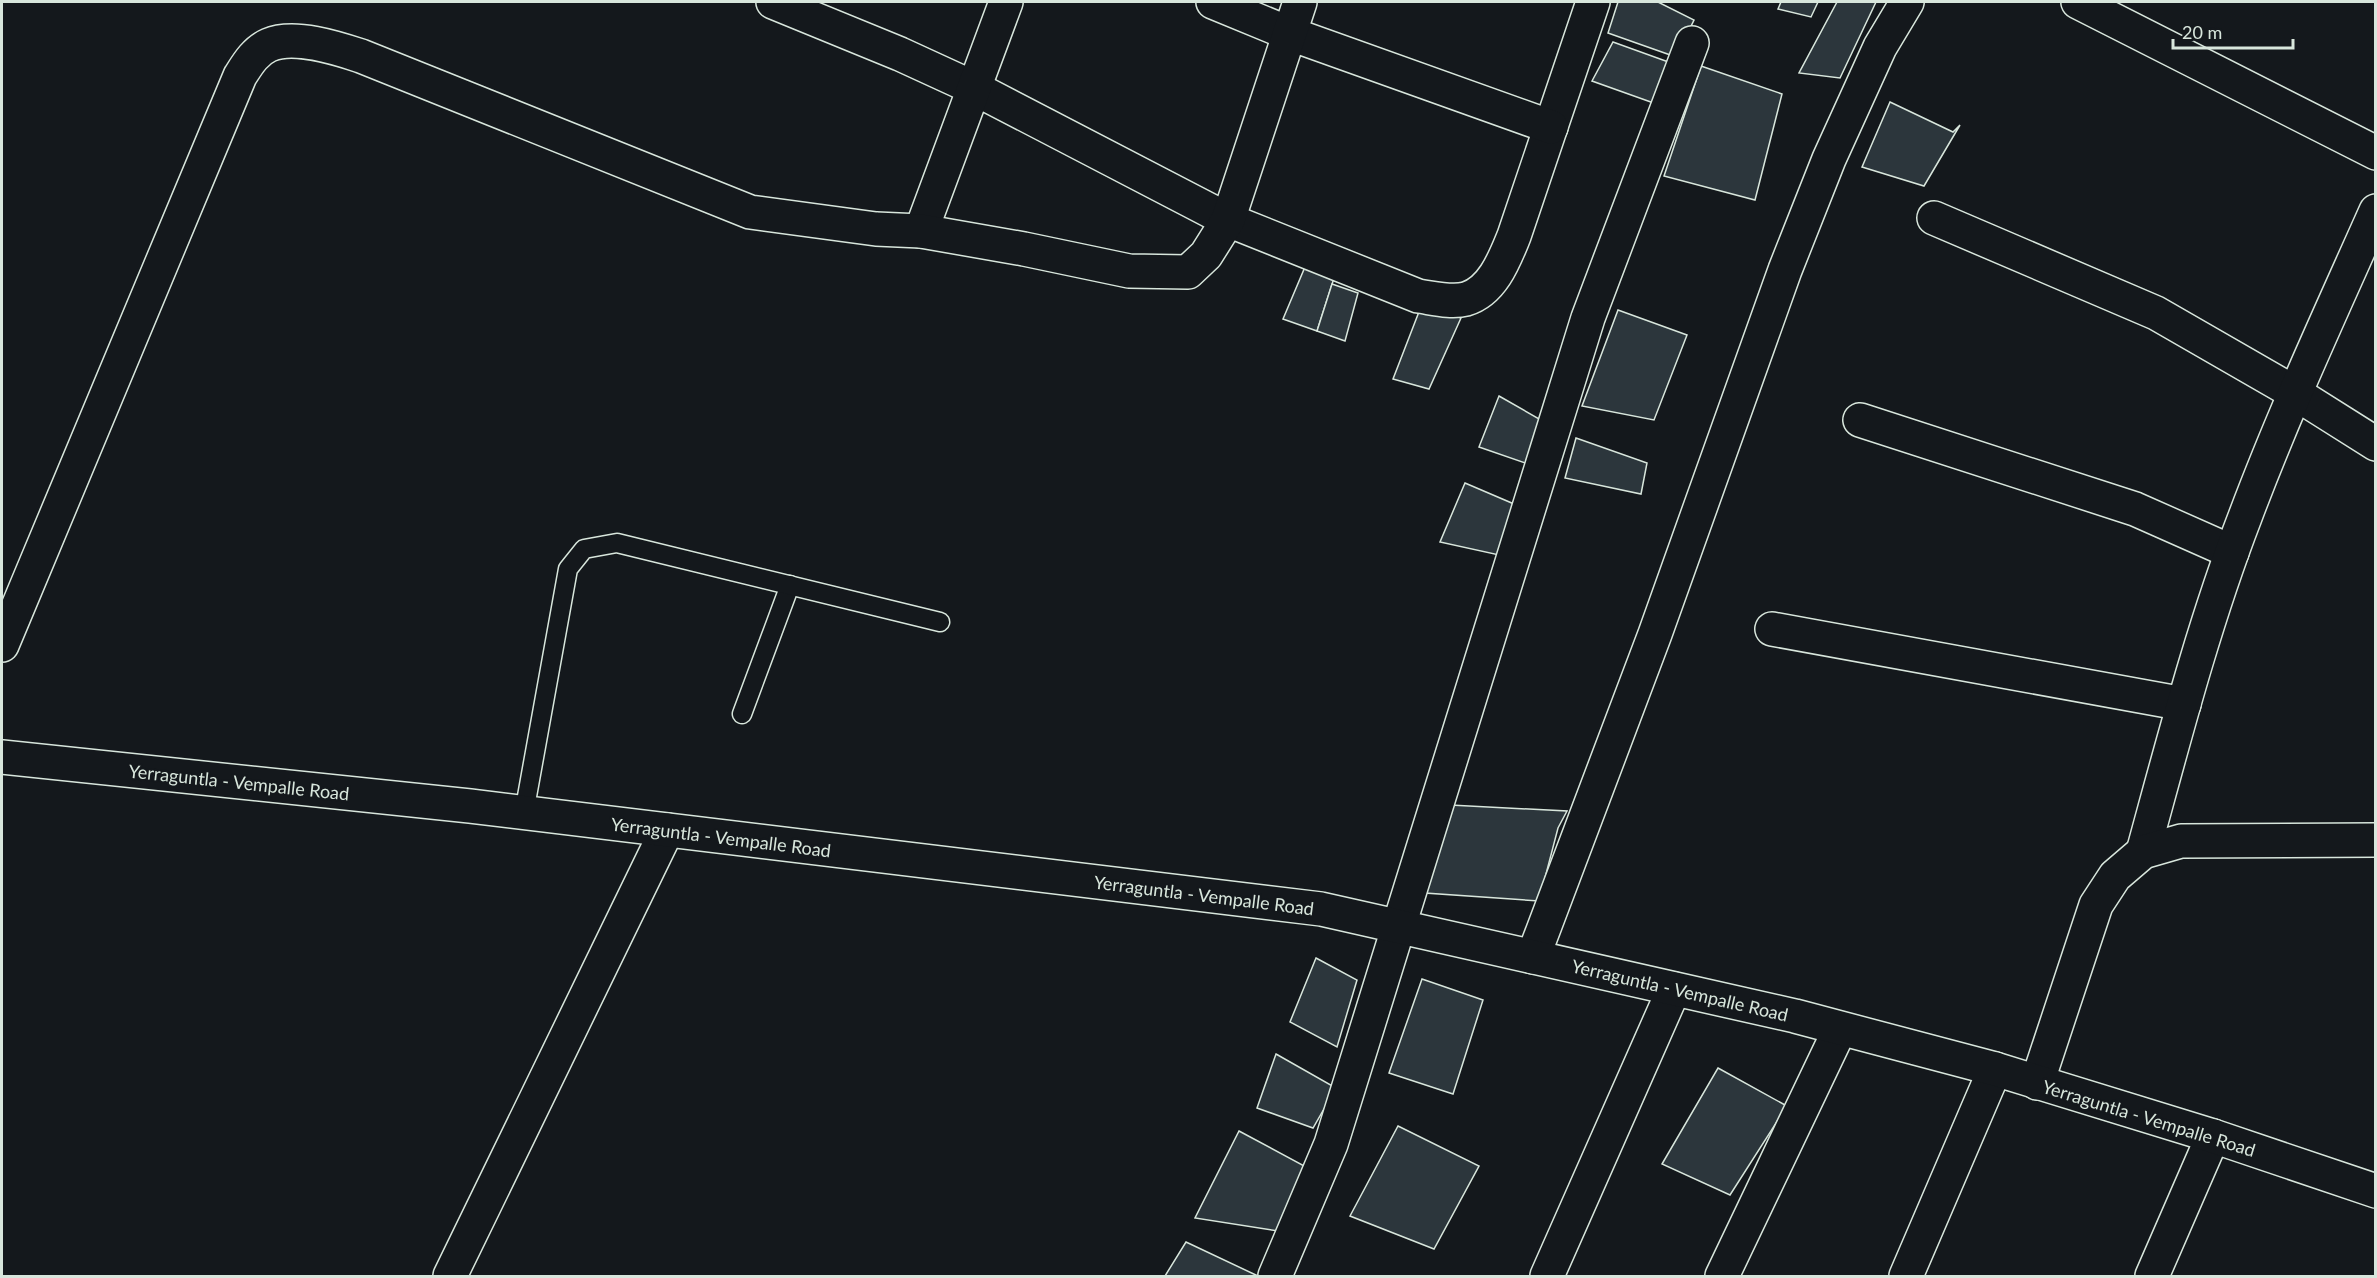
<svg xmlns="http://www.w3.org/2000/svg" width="2377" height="1278" font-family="Lato,sans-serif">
	<rect width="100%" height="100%" fill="#14181c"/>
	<g fill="#2c363c" stroke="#d8e6dc" stroke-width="1.5">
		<path d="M1618,2H1658L1694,20L1676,57L1608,33Z"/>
		<path d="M1781,2H1818L1811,17L1778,9Z"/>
		<path d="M1837,2H1876L1840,78L1799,73Z"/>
		<path d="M1613,42L1674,64L1662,106L1592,81Z"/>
		<path d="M1701,66L1782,94L1755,200L1664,176Z"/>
		<path d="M1890,102L1953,132L1960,125L1924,186L1862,167Z"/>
		<path d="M1305,267L1335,275L1317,331L1283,319Z"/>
		<path d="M1332,284L1358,293L1345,341L1317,331Z"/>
		<path d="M1422,304L1461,318L1429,389L1393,379Z"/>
		<path d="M1618,310L1687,335L1654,420L1582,406Z"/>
		<path d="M1499,396L1548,424L1534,466L1479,447Z"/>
		<path d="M1576,438L1647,463L1641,494L1565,478Z"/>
		<path d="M1465,483L1521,507L1499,555L1440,542Z"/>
		<path d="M1450,805L1567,811L1558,828L1539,901L1425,893Z"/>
		<path d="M1316,958L1357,980L1337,1047L1290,1022Z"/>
		<path d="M1422,979L1483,1000L1453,1094L1389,1073Z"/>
		<path d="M1276,1054L1336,1088L1313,1128L1257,1108Z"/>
		<path d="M1718,1068L1785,1105L1792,1098L1730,1195L1662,1164Z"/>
		<path d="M1398,1126L1479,1166L1434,1249L1350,1216Z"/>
		<path d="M1239,1131L1308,1168L1278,1231L1195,1218Z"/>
		<path d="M1186,1242L1258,1276H1165Z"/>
	</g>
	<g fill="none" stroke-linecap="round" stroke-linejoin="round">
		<g stroke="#d8e6dc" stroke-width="21">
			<g id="lane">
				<path d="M742,714L790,585"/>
				<path d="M524,813L568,569L584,549L617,543L940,622"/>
			</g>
		</g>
		<g stroke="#d8e6dc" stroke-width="36">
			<g id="street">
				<path d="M773,2L900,54L974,88L1228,220L1418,296C1433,298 1451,303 1466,299C1493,291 1505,258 1514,236L1593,2"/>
				<path d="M1213,2L1288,33L1551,127"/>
				<path d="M2078,2L2376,153"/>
				<path d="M1934,218L2156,313L2295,393L2376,444"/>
				<path d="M921,231L1006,2"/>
				<path d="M1860,420L2135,509L2232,552"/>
				<path d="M1772,629L2184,704"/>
				<path d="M2,645L240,76C247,65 255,51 269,45C294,34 337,48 361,56L750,212L876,229L921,231L1024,249L1129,271L1188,272L1206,255L1228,220L1300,2"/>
				<path d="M2143,852C2174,739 2203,626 2245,517C2284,413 2331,312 2376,211"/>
				<path d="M1533,957L1655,634L1785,270L1829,159L1880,47L1907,2"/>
				<path d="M2037,1083L2096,905L2115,876L2143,852L2181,841L2376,840"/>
				<path d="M450,1276L667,830"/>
				<path d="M1275,1276L1331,1144L1588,318L1692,43"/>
				<path d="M1547,1276L1674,989"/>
				<path d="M1722,1276L1840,1029"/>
				<path d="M1906,1276L1995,1069"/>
				<path d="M2152,1276L2213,1136"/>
			</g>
		</g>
		<g stroke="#d8e6dc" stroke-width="36">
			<path id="highway" d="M2,757L470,806L1321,909L1795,1016L1995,1069L2213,1136L2376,1191"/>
		</g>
		<use href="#lane" stroke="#14181c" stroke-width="18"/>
		<use href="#street" stroke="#14181c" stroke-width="33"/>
		<use href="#highway" stroke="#14181c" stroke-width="33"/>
	</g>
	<g text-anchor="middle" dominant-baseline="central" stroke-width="4.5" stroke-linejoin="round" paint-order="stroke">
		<g font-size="18" fill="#d8e6dc" stroke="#14181c">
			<text transform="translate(239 782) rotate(6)">Yerraguntla - Vempalle Road</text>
			<text transform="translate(721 837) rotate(7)">Yerraguntla - Vempalle Road</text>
			<text transform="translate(1204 895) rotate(7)">Yerraguntla - Vempalle Road</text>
			<text transform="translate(1680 990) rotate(13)">Yerraguntla - Vempalle Road</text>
			<text transform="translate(2149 1118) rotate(17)">Yerraguntla - Vempalle Road</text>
		</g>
	</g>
	<rect width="2377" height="1278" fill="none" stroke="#d8e6dc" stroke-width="6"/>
	<path d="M2173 39v9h120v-9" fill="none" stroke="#d8e6dc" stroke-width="3"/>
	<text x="2182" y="39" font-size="18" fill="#d8e6dc" stroke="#14181c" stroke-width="4.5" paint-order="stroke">20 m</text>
</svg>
